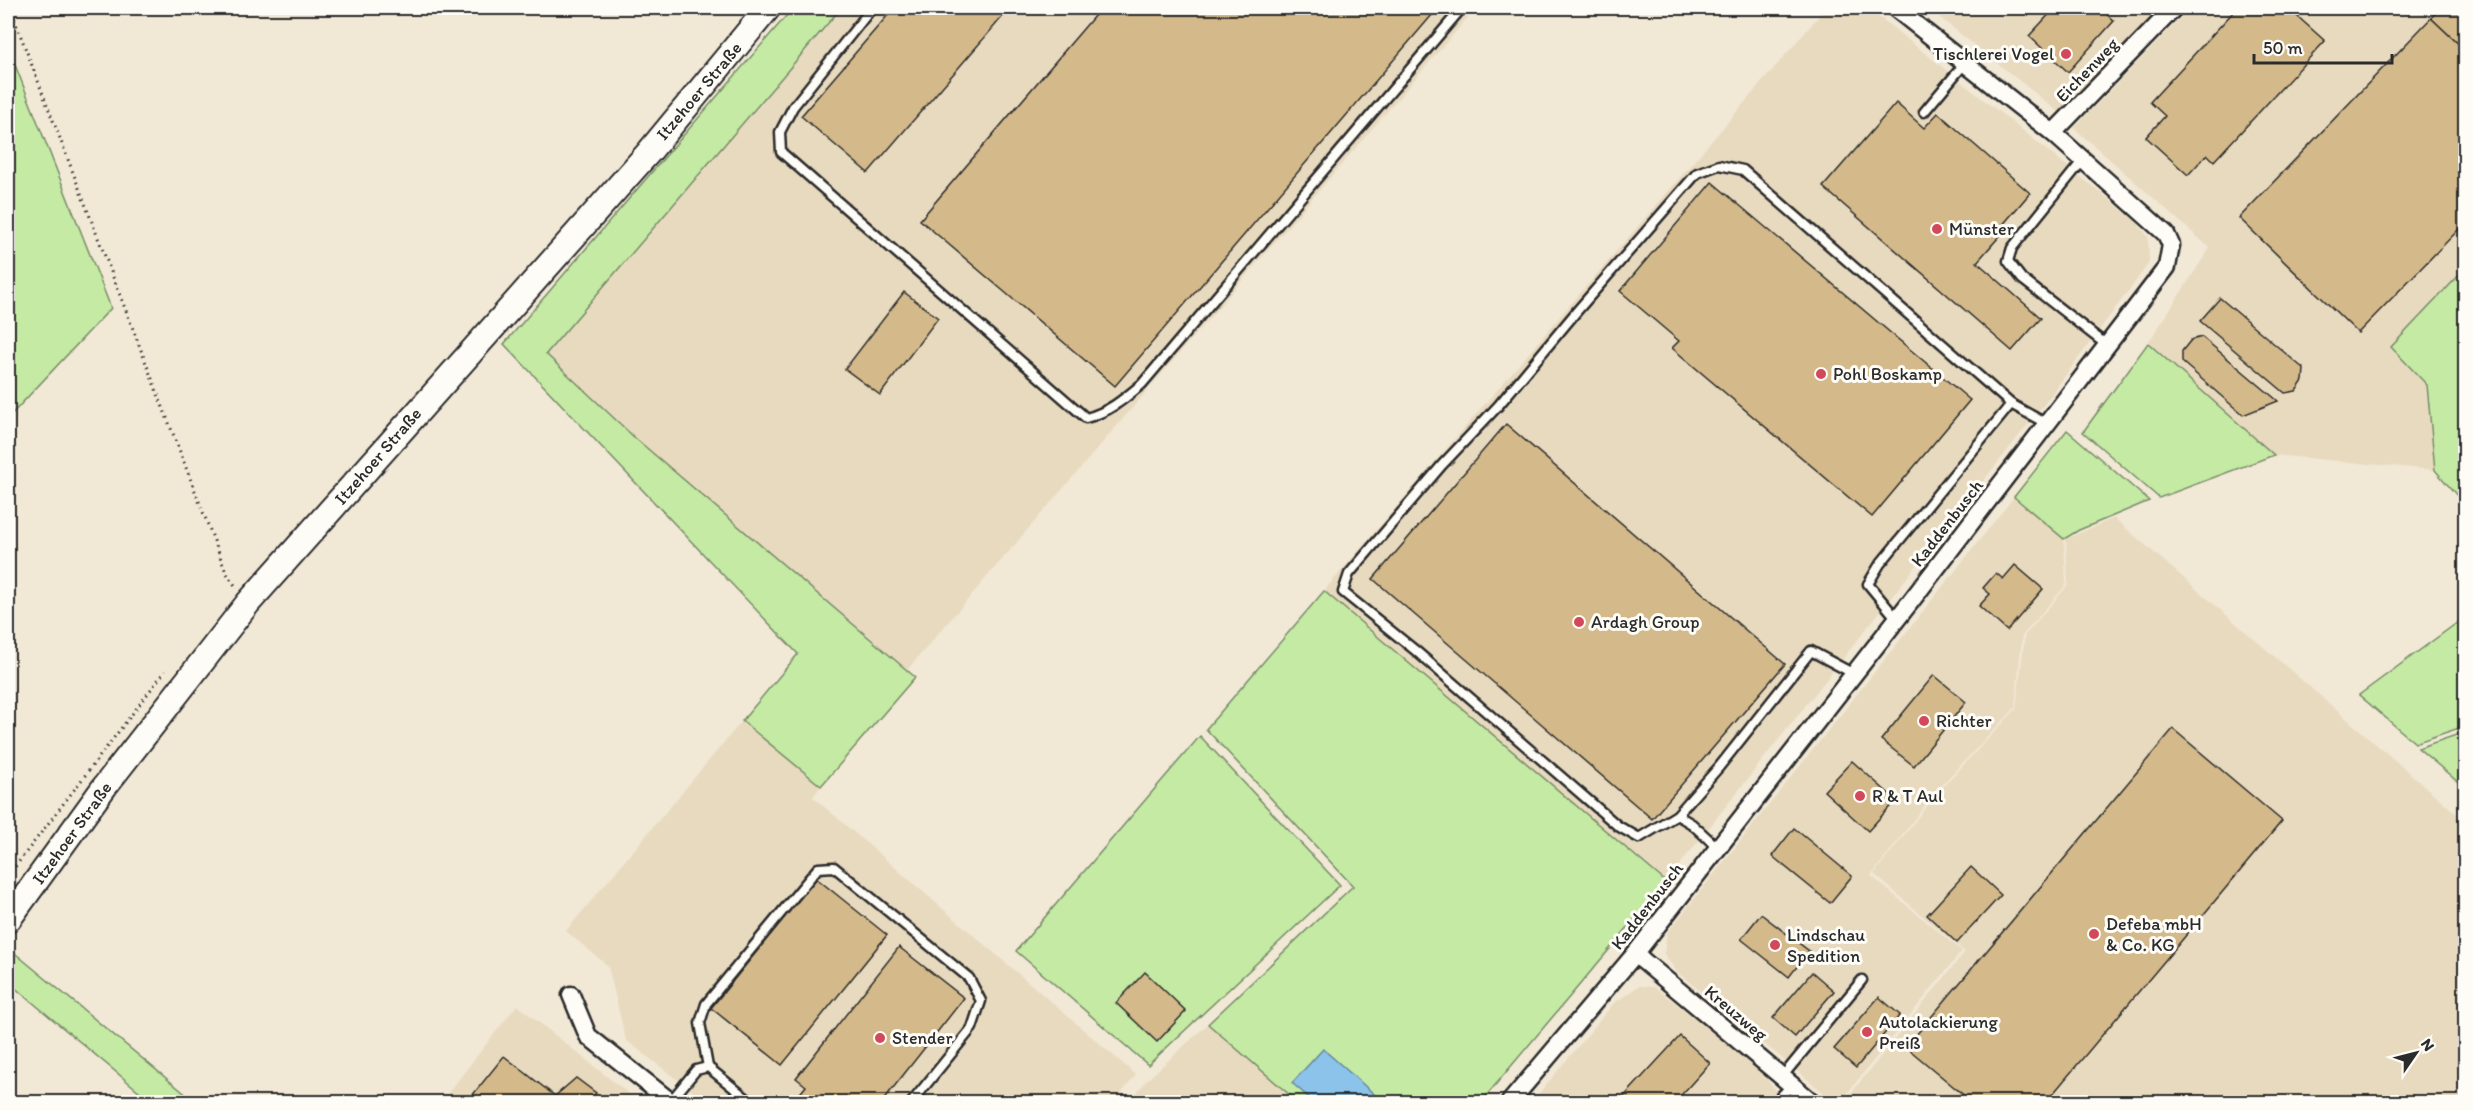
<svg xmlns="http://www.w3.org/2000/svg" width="2473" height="1110" font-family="Itim,sans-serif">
	<rect width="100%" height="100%" fill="#f1e8d6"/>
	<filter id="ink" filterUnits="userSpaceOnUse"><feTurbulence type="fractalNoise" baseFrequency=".0167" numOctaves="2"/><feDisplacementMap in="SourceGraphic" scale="12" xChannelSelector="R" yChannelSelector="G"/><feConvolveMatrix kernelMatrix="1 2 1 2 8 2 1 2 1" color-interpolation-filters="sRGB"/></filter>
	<g filter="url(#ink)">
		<g fill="#e8dabf">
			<path d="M841,8H1476L907,670L635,438L546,354Z"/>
			<path d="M1826,8H1868L2135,220L2148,237L2149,263L2045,403L1666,882L1324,591Z"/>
			<path d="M1928,8H2162L2060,113Z"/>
			<path d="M2190,8H2465V269L2391,347L2427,385L2435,470L2274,455L2148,343L2210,248L2074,128Z"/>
			<path d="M2014,497L2064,539L2066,585L2022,636L2015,708L1935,792L1871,876L1962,951L1840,1102H1835L1677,972L1664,954L1667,933Z"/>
			<path d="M2114,518L2465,821V1102H1844L1965,952L1874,874L1935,795L2016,709L2025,635L2068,585L2066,539Z"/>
			<path d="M742,721L821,786L813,797L1136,1075L1114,1102H706L626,1040L608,966L566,931Z"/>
			<path d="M1639,986L1654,987L1681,1007L1760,1072L1787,1102H1532L1614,1003Z"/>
			<path d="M517,1005L639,1102H441Z"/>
			<path d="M1208,1024L1298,1102H1129L1147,1080Z"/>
		</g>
		<g fill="#c4eaa4" stroke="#788a68" stroke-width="1.5">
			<path d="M793,8H841L546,354L635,438L915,677L821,786L742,721L798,654L504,344Z"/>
			<path d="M8,47L111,308L8,418Z"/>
			<path d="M2465,269V505L2435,470L2427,385L2391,347Z"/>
			<path d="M2148,343L2274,455L2159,498L2083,432Z"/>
			<path d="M2067,430L2149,501L2079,530L2064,539L2014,497Z"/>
			<path d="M1324,591L1666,882L1481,1102H1298L1208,1024L1353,886L1206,729Z"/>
			<path d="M2465,617V726L2415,743L2359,695Z"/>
			<path d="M2465,732H2466L2465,788L2418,748Z"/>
			<path d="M1200,736L1340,885L1148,1065L1016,951Z"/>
			<path d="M11,950L195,1102H152L8,982V957Z"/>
		</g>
		<path fill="#8bc3ea" stroke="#65869e" stroke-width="1.5" d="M1323,1049L1383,1102H1314L1292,1083Z"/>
		<g fill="#d4ba8a" stroke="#2b2b2b" stroke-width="1.5">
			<path d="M894,8H1010L868,173L801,116Z"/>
			<path d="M1101,8H1438L1115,386L920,220Z"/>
			<path d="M2055,8H2108L2104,12L2114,21L2068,72L2029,36Z"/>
			<path d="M2237,8H2288L2325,41L2214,161L2207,154L2188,175L2146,137L2165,116L2150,102Z"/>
			<path d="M2440,8H2466V51L2431,18Z"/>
			<path d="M2431,18L2466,51V222L2358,333L2239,218Z"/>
			<path d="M1896,103L1924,128L1938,113L2030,193L2001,227L2005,230L1977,262L2041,318L2012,351L1823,187Z"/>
			<path d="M1712,182L1970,400L1872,517L1672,348L1679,341L1620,291Z"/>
			<path d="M904,292L938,318L880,395L845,369Z"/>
			<path d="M2220,298L2304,369L2303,381L2296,391L2285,393L2200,321Z"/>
			<path d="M2202,337L2278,401L2243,415L2182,362V351L2191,340Z"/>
			<path d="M1506,424L1785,664L1652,819L1373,579Z"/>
			<path d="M2015,565L2043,589L2007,631L1979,606L1990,594L1983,588L1996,573L2003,579Z"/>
			<path d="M1934,675L1966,702L1914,766L1881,740Z"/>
			<path d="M2173,729L2282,821L2046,1102H1972L1906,1047Z"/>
			<path d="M1852,761L1896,800L1868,831L1824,791Z"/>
			<path d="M1794,828L1852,876L1830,903L1772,856Z"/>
			<path d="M1971,867L2001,895L1957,943L1927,915Z"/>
			<path d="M816,878L887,935L782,1065L711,1008Z"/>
			<path d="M1761,914L1809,951L1789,977L1741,939Z"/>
			<path d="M899,947L964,998L882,1102H793L806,1086L796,1078Z"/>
			<path d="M1145,972L1186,1011L1157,1042L1116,1003Z"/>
			<path d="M1812,972L1834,991L1795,1037L1773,1018Z"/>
			<path d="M1879,997L1900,1015L1856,1068L1834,1049Z"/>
			<path d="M1680,1036L1710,1063L1675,1102H1619Z"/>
			<path d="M504,1056L555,1096L576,1078L596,1093L590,1102H467Z"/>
		</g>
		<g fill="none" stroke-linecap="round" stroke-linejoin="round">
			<g stroke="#2b2b2b" stroke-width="13">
				<g id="lane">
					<path d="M872,8L793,107L780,132L781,152L1086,418C1109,412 1124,399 1142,384L1462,8"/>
					<path d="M1924,112L1965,63"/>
					<path d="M2083,160L2012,248L2008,261L2022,279L2108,346"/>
					<path d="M1897,619L1868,584L1880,564L2011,404L2047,424"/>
					<path d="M1854,674L1811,651L1719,767L1677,815L1639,838L1618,826L1416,651L1343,592L1349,574L1384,533L1442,465L1498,406L1577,311L1697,173L1719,165L1743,170L2011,404"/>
					<path d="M1677,815L1692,824L1718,848"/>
					<path d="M708,1067L700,1023L706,1004L818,868L834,867L969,978L981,1001L972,1028L912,1102"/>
					<path d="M1782,1077L1862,980"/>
					<path d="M670,1102L696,1070L708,1067L751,1102"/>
					<path d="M1775,1102L1792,1085"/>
				</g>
			</g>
			<g stroke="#2b2b2b" stroke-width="21">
				<g id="street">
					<path d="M2053,133L2174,8"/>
					<path d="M1635,954L1812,1102"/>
					<path d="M571,995L588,1036L671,1102"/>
					<path d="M1510,1102L1635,954L1911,601L2167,267L2171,245L2166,234L2053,133L1895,8"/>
				</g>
			</g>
			<g stroke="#2b2b2b" stroke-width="28">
				<path id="secondary" d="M8,920L105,786L248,603L649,152L768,8"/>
			</g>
			<g stroke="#2b2b2b" stroke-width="3" stroke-dasharray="1.5 4.5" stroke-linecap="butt">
				<path d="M10,8L226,572L236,587"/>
				<path d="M8,876L165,671"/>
			</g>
			<use href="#lane" stroke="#fdfcf7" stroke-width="8"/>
			<use href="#street" stroke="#fdfcf7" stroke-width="16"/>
			<use href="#secondary" stroke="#fdfcf7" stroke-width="24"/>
		</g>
	</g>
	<g fill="#d1495b" stroke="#fdfcf7" stroke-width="2">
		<circle cx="2066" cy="54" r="6"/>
		<circle cx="1937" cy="229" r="6"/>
		<circle cx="1821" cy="374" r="6"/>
		<circle cx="1579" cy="622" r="6"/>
		<circle cx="1924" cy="721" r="6"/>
		<circle cx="1860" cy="796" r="6"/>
		<circle cx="2094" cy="934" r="6"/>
		<circle cx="1775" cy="945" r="6"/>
		<circle cx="1867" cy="1032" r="6"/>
		<circle cx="880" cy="1038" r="6"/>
	</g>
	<g text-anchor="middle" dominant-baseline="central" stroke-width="6" stroke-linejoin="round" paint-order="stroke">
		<g font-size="18" fill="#2b2b2b" stroke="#fdfcf7" text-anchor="start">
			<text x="2054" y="54" text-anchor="end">Tischlerei Vogel</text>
			<text x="1949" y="229">Münster</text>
			<text x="1833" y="374">Pohl Boskamp</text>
			<text x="1591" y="622">Ardagh Group</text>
			<text x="1936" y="721">Richter</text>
			<text x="1872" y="796">R &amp; T Aul</text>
			<text x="2106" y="924">Defeba mbH<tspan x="2106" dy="21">&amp; Co. KG</tspan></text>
			<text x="1787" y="935">Lindschau<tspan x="1787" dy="21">Spedition</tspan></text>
			<text x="1879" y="1022">Autolackierung<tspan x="1879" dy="21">Preiß</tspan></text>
			<text x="892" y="1038">Stender</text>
		</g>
		<g font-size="18" fill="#2b2b2b" stroke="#fdfcf7">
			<text transform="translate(2087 70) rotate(-46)">Eichenweg</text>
			<text transform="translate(699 91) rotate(-50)">Itzehoer Straße</text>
			<text transform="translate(378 456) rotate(-49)">Itzehoer Straße</text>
			<text transform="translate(1947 523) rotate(-52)">Kaddenbusch</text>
			<text transform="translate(72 833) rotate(-54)">Itzehoer Straße</text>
			<text transform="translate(1647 906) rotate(-52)">Kaddenbusch</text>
			<text transform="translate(1736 1013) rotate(40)">Kreuzweg</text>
		</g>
	</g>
	<rect width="2473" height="1110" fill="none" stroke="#fdfcf7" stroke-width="30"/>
	<rect x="15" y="15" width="2443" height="1080" fill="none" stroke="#2b2b2b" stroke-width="2" filter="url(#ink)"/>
	<g transform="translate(2416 1053) rotate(55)" stroke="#fdfcf7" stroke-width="4.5" paint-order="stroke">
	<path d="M0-4.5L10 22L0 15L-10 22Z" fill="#2b2b2b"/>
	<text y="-9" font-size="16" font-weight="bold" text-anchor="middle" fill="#2b2b2b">N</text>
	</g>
	<path d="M2254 54v9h138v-9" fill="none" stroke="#2b2b2b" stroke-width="3"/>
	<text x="2263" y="54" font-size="18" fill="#2b2b2b" stroke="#fdfcf7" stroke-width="4.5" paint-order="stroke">50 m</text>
</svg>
